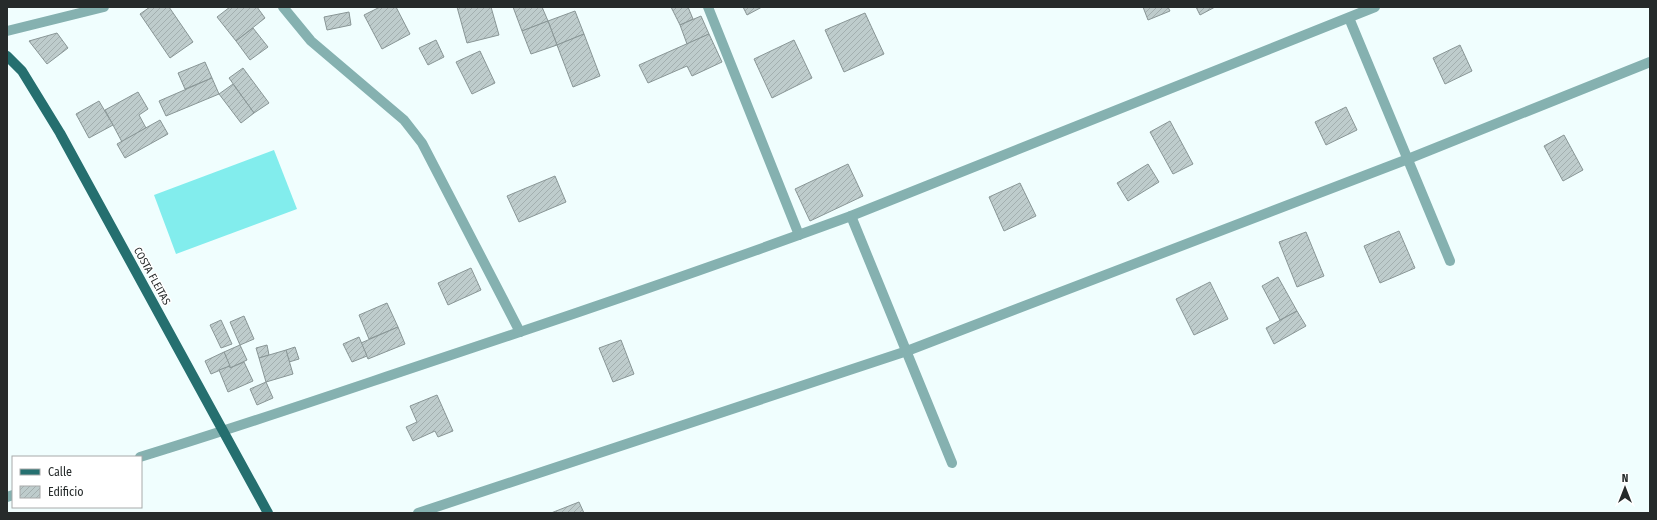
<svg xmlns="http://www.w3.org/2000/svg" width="1657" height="520" font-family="'Fira Sans Condensed',sans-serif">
	<defs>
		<pattern id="building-hatch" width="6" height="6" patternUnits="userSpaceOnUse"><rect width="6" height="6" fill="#becccc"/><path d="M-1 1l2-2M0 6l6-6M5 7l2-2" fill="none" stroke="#a3afaf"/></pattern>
	</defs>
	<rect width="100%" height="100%" fill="#f0fefe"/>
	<path fill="#82eded" d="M274,150L297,209L176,254L154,195Z"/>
	<g fill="url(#building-hatch)" stroke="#899696">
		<path d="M150,7H169L193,42L170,58L140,14Z"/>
		<path d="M230,7H257L265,18L236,41L217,17Z"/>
		<path d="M380,7H396L410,34L382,49L364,15Z"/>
		<path d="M457,7H491L499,35L467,43Z"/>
		<path d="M513,7H542L548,21L522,31Z"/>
		<path d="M671,7H688L693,19L680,25Z"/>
		<path d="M743,7H762L747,15Z"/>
		<path d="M1143,7H1168L1170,11L1148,20Z"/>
		<path d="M1196,7H1215L1200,15Z"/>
		<path d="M575,11L584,34L557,45L548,21Z"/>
		<path d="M349,12L351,25L327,30L324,17Z"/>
		<path d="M865,13L884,54L844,72L825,30Z"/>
		<path d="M701,16L709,34L687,44L680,25Z"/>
		<path d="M548,21L557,45L531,54L522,31Z"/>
		<path d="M253,28L268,47L250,60L236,41Z"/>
		<path d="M57,33L68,48L47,64L29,41Z"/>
		<path d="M584,34L600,76L573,87L557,45Z"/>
		<path d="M709,34L722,62L692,76L687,66L648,83L639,65Z"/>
		<path d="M436,40L444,57L428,65L419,48Z"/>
		<path d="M794,40L812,78L772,98L754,59Z"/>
		<path d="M1460,45L1472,71L1445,84L1433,58Z"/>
		<path d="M480,51L495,83L472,94L456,62Z"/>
		<path d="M205,62L212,78L185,89L178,73Z"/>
		<path d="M243,68L269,103L254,113L229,78Z"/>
		<path d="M212,78L219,94L166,116L159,101Z"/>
		<path d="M233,84L254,113L241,123L219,94Z"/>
		<path d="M138,92L148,109L139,115L146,128L122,142L105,110Z"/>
		<path d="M99,101L113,125L89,138L76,114Z"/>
		<path d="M1346,107L1357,130L1326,145L1315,122Z"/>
		<path d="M160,120L168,134L125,158L117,144Z"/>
		<path d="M1170,121L1193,164L1173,174L1150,132Z"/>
		<path d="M1564,135L1583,170L1563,181L1544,146Z"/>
		<path d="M848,164L863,196L810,221L795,189Z"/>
		<path d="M1148,164L1159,182L1128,201L1117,183Z"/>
		<path d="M555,176L566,202L519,222L507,196Z"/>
		<path d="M1020,183L1036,216L1004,231L989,197Z"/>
		<path d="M1399,231L1415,268L1380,283L1364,246Z"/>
		<path d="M1306,232L1324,276L1297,287L1279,242Z"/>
		<path d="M471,268L481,290L448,305L438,283Z"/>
		<path d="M1278,277L1297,311L1280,320L1262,286Z"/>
		<path d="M1210,282L1228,319L1194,335L1176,299Z"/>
		<path d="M387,303L398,327L369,339L359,315Z"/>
		<path d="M1297,311L1306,326L1274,344L1266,328Z"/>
		<path d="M244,316L254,339L240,345L230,322Z"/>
		<path d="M221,320L232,344L221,348L210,325Z"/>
		<path d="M398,327L405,344L368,359L361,343Z"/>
		<path d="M359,337L367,356L352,362L343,344Z"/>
		<path d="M621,340L634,374L613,382L599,348Z"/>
		<path d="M240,345L247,360L230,368L224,352Z"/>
		<path d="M267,345L269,355L259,358L256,348Z"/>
		<path d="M295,347L299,359L289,362L286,350Z"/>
		<path d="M286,350L293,374L266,382L259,358Z"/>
		<path d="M224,352L230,366L211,374L205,361Z"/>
		<path d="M244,362L253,381L228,392L219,370L230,366V368Z"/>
		<path d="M266,382L273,398L257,405L250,389Z"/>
		<path d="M437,395L453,431L438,437L435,431L413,441L406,427L417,422L410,406Z"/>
		<path d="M579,502L584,513H551Z"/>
	</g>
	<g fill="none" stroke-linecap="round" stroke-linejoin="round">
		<g stroke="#85b1b0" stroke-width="10">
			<path d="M283,7L311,41L404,120L422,143L520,332"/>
			<path d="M708,7L799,235"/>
			<path d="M1349,18L1450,261"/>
			<path d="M7,31L104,7"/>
			<path d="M851,216L952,463"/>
			<path d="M140,457C242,426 343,391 445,357C581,312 717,265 851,216L1375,7"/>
			<path d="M7,497L13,495"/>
			<path d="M418,513L907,351L1408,159L1650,62"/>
		</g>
		<path stroke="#256f6f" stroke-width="10" d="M7,56L22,71L60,133L268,513"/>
	</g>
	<g text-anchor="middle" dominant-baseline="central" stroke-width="3" stroke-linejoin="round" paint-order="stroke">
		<g font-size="11" fill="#262b2b" stroke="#fff">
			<text transform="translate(152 276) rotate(61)">COSTA FLEITAS</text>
		</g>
	</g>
	<rect width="1657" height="520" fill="none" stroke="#262b2b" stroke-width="16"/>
	<rect x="12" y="456" width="130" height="52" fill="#ffffff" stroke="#a8aaaa"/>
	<rect x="20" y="469" width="20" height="6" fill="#256f6f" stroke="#a8aaaa"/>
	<text x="48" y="476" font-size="12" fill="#262b2b">Calle</text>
	<rect x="20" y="486" width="20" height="12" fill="url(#building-hatch)" stroke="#a8aaaa"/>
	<text x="48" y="496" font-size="12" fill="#262b2b">Edificio</text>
	<g transform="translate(1625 488)" stroke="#ffffff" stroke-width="3" paint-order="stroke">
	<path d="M0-3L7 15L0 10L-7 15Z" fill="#262b2b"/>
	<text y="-6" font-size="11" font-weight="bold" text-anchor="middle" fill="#262b2b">N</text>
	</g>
</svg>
